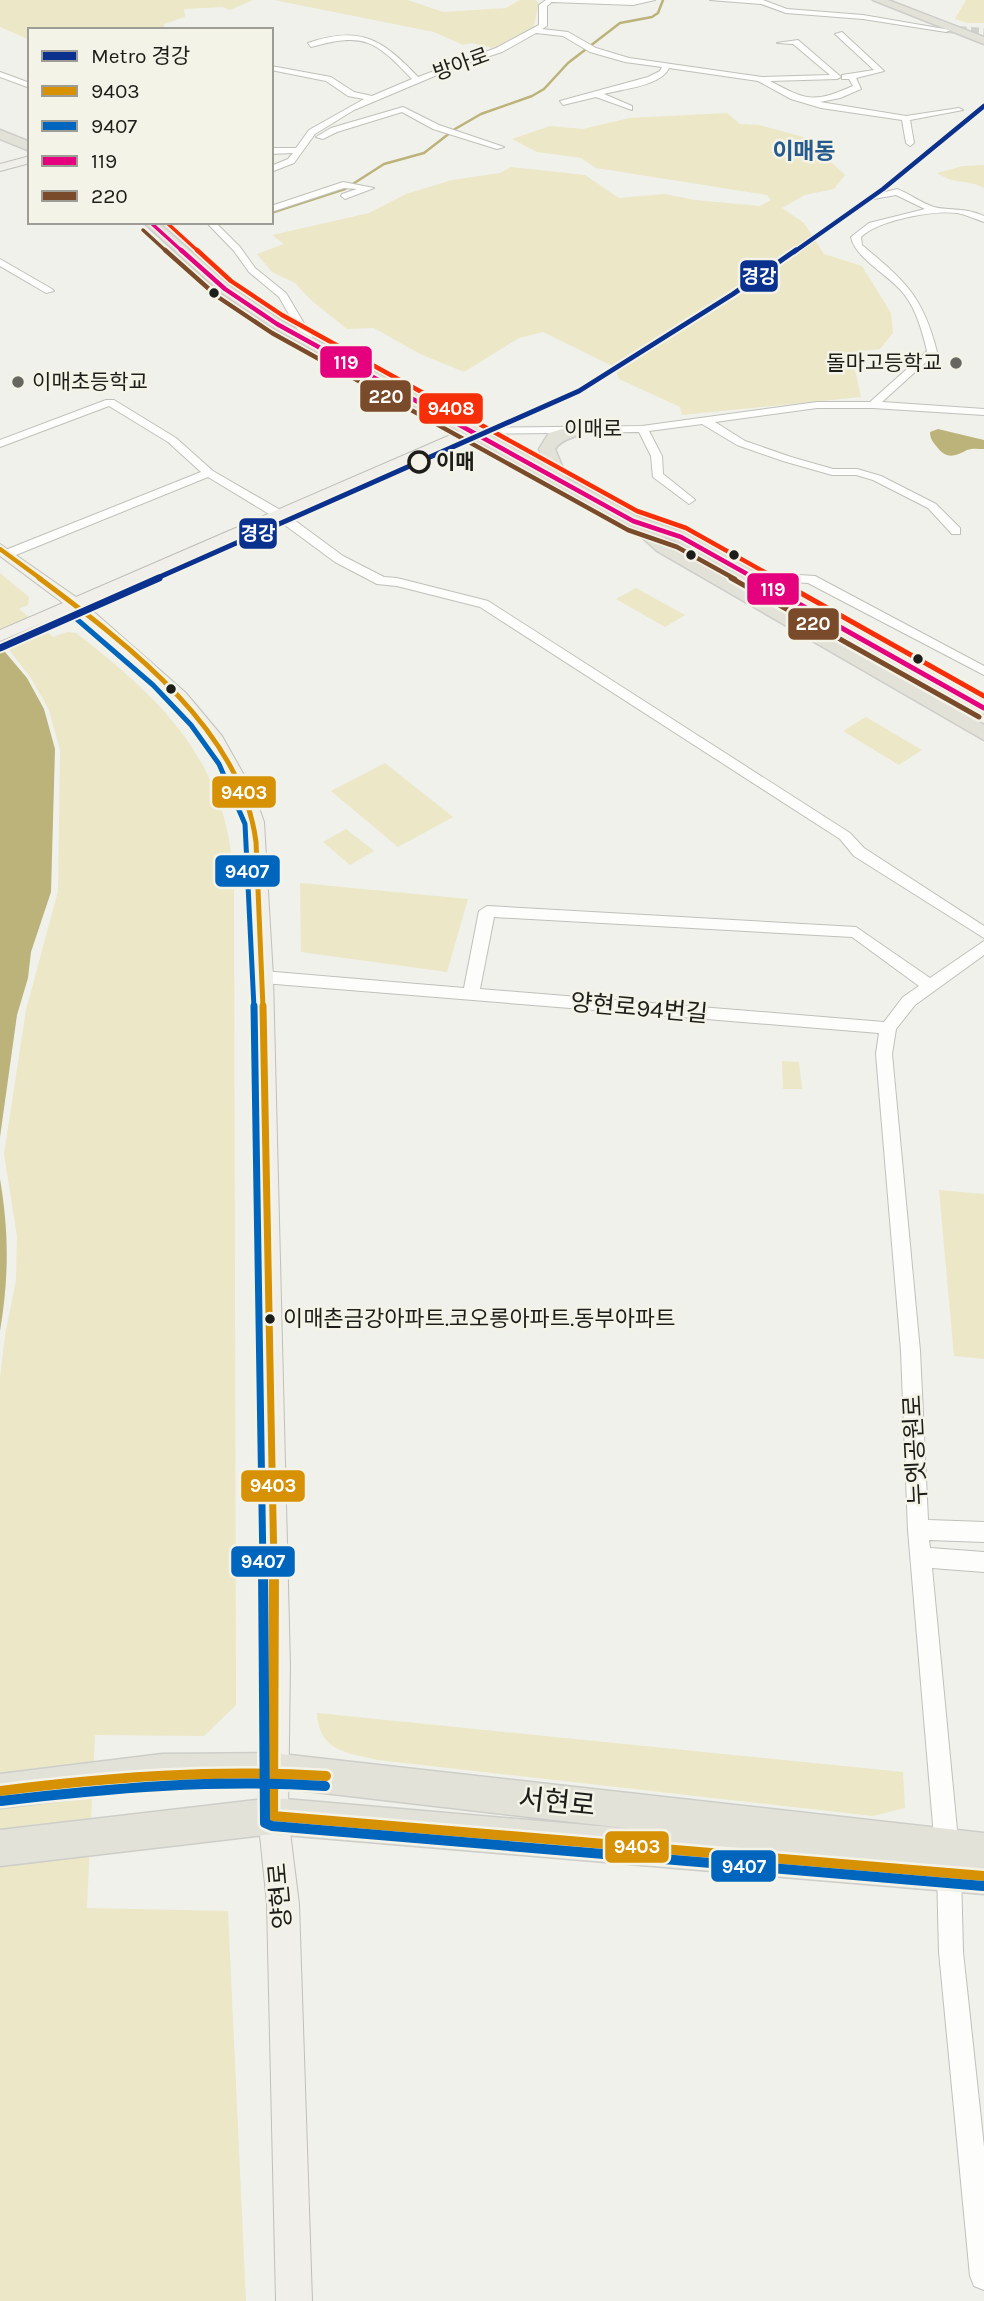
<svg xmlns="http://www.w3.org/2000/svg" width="984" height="2301" font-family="Karla,'Noto Sans KR',sans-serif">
	<rect width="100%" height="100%" fill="#f1f1eb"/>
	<g fill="#ebe7c7">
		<path d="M0,0H253L230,10L222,7L184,9L185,17L164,24V30H30V40L0,27Z"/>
		<path d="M274,0H408L443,12L506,8L520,0H535L539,3L533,29L493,48L472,43L463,45L434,32Z"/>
		<path d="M966,0H984V23H967L955,19Z"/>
		<path d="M727,113L740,124L759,125L825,143L827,158L845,175L834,189L805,195L782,208L804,223L824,254L862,266L891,313L893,333L880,349L851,352L861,397L682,415L680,407L619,379L614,367L543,332L519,338L464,372L420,354L374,328L347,329L312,301L295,283L272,272L257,254L284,244L272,235L369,213L406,194L452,180L500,173L511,167L585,175L619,198L665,194L695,200L760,206L771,200L767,195L596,168L581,158L537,152L512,139L550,126L583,129L629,118Z"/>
		<path d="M984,165V188C968,179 954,185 937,173L963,166Z"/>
		<path d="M0,573L29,597L28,605L19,609L53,637L67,632L76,633C165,702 228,763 234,882L236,1705L204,1736L95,1735L87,1908L228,1911L246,2301H0V1378L5,1335L16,1280L17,1236L4,1154L26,1010L58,891L60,750L49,710L31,678L0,638Z"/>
		<path d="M636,588L685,615L665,627L616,599Z"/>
		<path d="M866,717L922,750L899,765L843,731Z"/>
		<path d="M385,763L453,817L398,847L331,791Z"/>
		<path d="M346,829L374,851L350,865L323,842Z"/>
		<path d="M300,883L468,899L447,972L301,952Z"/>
		<path d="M782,1061L799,1062L802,1089H783Z"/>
		<path d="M939,1190L984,1194V1359L954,1356Z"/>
		<path d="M317,1713L903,1772L905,1808L873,1816L378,1760C348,1753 318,1751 317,1713Z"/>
	</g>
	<g fill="#bbb37a">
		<path d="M938,429L984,440V449C979,449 972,448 967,450C955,456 947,460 937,447C933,442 930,439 930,432Z"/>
		<path d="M0,646L27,678L44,709L55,749L51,892L31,952L28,978L17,1015L0,1137Z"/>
		<path d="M0,1179C9,1233 9,1277 0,1331Z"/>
	</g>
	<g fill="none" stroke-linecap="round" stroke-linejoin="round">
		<path stroke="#bbb37a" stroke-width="2.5" d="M271,213L345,189L384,164L424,153L455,129L481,114L532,96L544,89L568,63L620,23L652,17L658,13L663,0"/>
		<path stroke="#d1d1cc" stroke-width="8" stroke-dasharray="8 4.5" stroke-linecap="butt" d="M946,29L984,32"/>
		<g stroke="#c0c0bb" stroke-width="2">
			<g id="street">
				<path d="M546,0H655L633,5L552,2L547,6V26L542,29L568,32L596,48L629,58L762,77L830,75L793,44L777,43L798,40L841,77L837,79L770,81C807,101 814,103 853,86L849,79H842V75L874,70L835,34L842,32L884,71L856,78L861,89L840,98L820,102L906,116L959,108L963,110L910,120L914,143L910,146L906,143L902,120L821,108L791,99L758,81L669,68C661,86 622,89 604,94L632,106V110L596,97L563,105L560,101L648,77L660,71L662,67L625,62L590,52L563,36L536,33L502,52L456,67L354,110L315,134L294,163L271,172V166L288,159L293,153L271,154V148H296L309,130L364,99L348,96L326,81L271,70V66L331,77L354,92L372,96L412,79C375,40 364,32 311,47L308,43C360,25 382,39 418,77L496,48L539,25V5Z"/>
				<path d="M710,0H763L787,9L863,15L950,30L946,32L863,19L786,13L761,4Z"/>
				<path d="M0,72L30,83V88L0,77Z"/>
				<path d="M403,107L439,125L504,147L497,149L433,129L402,112L337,132L323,139L316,137L331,128Z"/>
				<path d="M343,182L374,188L345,199L341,196L342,194L357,189L344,188L271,212V206Z"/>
				<path d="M897,189C910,194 921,203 934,207C949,211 964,207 984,216V222C975,219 967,215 957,213C933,210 878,220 861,237L862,245C905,281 923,296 937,352L882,402L984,409V415L873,408H817L715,422L745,441L791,457L833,469H857L881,476L936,504L960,528V534H952L928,508L873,480L856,475H832L783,461L737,445L702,424L649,431L662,456L663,474L693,498L695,500L689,504L653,477L651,456L639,432L469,434L463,431L469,428L642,426L817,402H870L927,351C922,331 917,311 904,294C890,275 856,260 851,237L869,223L925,209L896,195L873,199L869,196Z"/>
				<path d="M206,222H215L240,247L255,268L286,293L315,342L314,344H306L279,297L249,272L234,251Z"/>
				<path d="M0,259L52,289L54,291L46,293L0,266Z"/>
				<path d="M106,400H114L176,438L213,471L282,511L343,556L384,577L397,578L488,601L850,833L864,848L984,926V938L854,856L840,839L480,607L397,586L377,584L335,562L274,517L208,477L11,557H3V551L201,472L168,442L109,406L0,447V440Z"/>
				<path d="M749,572L815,576L984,666V675L808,583L745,579L743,576Z"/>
				<path d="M487,906L856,927L930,978L984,941V955L915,1005L896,1029L892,1054L920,1351L928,1520L984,1522V1542L929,1540L930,1548L984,1552V1572L932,1568L961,1872L963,1952L984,2147V2290L974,2286L970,2276L939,1952L937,1872L908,1530L901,1351L876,1054L879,1033L263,983L255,977L263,971L464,988L479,911ZM494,917L852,937L919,986L903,997L884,1022L480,989Z"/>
			</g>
		</g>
		<g stroke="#c0c0bb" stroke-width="2">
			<g id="secondary">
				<path d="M30,156V163L0,171V164Z"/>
				<path d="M469,427L476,431L474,434L86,605L186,693L222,736L253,791L264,822L273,977L290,1666L288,1816L299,1904L312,2301H276L267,1904L258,1816L262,1666L253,977L246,822L235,791L208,742L174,701L73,610L0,641V630L63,603L0,556V544L76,597Z"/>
			</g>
		</g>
		<g stroke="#cdcdca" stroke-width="3">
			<g id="primary">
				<path d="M873,0H888L984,37V44Z"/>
				<path d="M0,130L30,142V151L0,139Z"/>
				<path d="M143,222H158L230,286L282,321L545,465L539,449L549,433L579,424L585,425L587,429C578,439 564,436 555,449L567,478L639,517L687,533L984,700V714L977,712L675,541L661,536L984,725V740L657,551L636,532L638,529L627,525L272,327L220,292Z"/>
				<path d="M272,1753L984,1833V1894L273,1834L0,1866V1830L273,1798L633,1829L272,1787L162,1788L0,1808V1774L162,1754Z"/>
			</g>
		</g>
		<use href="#street" fill="#fdfdfc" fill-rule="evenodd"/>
		<use href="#secondary" fill="#f0efea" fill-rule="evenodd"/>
		<use href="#primary" fill="#e3e2d8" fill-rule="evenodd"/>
		<g stroke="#f4f3e8" stroke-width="8">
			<path id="bus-1-far3" d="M0,549L41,579"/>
		</g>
		<g stroke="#f4f3e8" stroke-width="10">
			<path id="bus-1-far2" d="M39,578C124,642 242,729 256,842L263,1008"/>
		</g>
		<g stroke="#f4f3e8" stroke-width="12">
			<path id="bus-1-far1" d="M263,1006L274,1569"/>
		</g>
		<g stroke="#f4f3e8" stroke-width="15">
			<g id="bus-1">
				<path d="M274,1567L273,1816L984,1876"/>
				<path d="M0,1791C109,1777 216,1769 326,1776"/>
			</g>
		</g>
		<g stroke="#f4f3e8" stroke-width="10">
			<path id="bus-2-far2" d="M4,646L72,615L153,685L191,725L219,764L245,824L254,1008"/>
		</g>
		<g stroke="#f4f3e8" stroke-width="12">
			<path id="bus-2-far1" d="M254,1006L263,1569"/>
		</g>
		<g stroke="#f4f3e8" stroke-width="15">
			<g id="bus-2">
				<path d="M263,1567L265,1823L272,1826L983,1886"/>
				<path d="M1,1801C109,1788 216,1779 325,1786"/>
			</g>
		</g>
		<g stroke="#f4f3e8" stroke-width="6">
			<path id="bus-3-far2" d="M150,222L183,252"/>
		</g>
		<g stroke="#f4f3e8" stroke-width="8">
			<path id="bus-3-far1" d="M181,250L225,289L277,324L633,521L681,537L756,579"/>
		</g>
		<g stroke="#f4f3e8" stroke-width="10">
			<path id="bus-3" d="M753,578L984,708"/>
		</g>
		<g stroke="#f4f3e8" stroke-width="6">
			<path id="bus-4-far2" d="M143,230L167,252"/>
		</g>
		<g stroke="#f4f3e8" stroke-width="8">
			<path id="bus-4-far1" d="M165,250L218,297L272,333L628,530L677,547L735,579"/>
		</g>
		<g stroke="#f4f3e8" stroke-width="10">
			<path id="bus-4" d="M731,578L979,717"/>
		</g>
		<g stroke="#f4f3e8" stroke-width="6">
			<path id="bus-5-far2" d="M166,222L199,252"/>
		</g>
		<g stroke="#f4f3e8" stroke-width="8">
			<path id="bus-5-far1" d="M197,250L231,281L282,315L637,511L686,528L777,579"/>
		</g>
		<g stroke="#f4f3e8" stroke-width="10">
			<path id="bus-5" d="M774,578L984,696"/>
		</g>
		<use href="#bus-1-far3" stroke="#d69104" stroke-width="4.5"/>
		<use href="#bus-1-far2" stroke="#d69104" stroke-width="5"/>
		<use href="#bus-1-far1" stroke="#d69104" stroke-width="7"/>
		<use href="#bus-1" stroke="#d69104" stroke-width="10"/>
		<use href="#bus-2-far2" stroke="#0065bd" stroke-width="5"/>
		<use href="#bus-2-far1" stroke="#0065bd" stroke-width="7"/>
		<use href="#bus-2" stroke="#0065bd" stroke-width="10"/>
		<use href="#bus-3-far2" stroke="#e5007d" stroke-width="3.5"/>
		<use href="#bus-3-far1" stroke="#e5007d" stroke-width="4.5"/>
		<use href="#bus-3" stroke="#e5007d" stroke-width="5"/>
		<use href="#bus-4-far2" stroke="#7a4b2a" stroke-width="3.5"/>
		<use href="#bus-4-far1" stroke="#7a4b2a" stroke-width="4.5"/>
		<use href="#bus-4" stroke="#7a4b2a" stroke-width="5"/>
		<use href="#bus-5-far2" stroke="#f72f08" stroke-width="3.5"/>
		<use href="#bus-5-far1" stroke="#f72f08" stroke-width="4.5"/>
		<use href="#bus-5" stroke="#f72f08" stroke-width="5"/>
		<g stroke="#f4f3e8" stroke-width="7">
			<path id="metro-1-far2" d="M794,252L883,189L984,106"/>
		</g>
		<g stroke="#f4f3e8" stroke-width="9">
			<path id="metro-1-far1" d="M155,579L579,391L733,294L796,250"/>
		</g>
		<g stroke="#f4f3e8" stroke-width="11">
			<path id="metro-1" d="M0,648L159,578"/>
		</g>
		<use href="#metro-1-far2" stroke="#0b318f" stroke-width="4.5"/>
		<use href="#metro-1-far1" stroke="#0b318f" stroke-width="5"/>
		<use href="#metro-1" stroke="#0b318f" stroke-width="7"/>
	</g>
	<g fill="#1d1d19" stroke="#f4f3e8" stroke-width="2.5">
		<circle cx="214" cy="293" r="6"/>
		<circle cx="691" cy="555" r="6"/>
		<circle cx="734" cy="555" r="6"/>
		<circle cx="918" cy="659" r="6"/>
		<circle cx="171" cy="689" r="6"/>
		<circle cx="270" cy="1319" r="6"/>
	</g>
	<g fill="#676762" stroke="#f4f3e8" stroke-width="2.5">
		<circle cx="956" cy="363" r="7"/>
		<circle cx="18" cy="382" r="7"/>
	</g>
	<circle fill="#f4f3e8" stroke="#1d1d19" stroke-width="3.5" cx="419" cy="462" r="10"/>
	<g text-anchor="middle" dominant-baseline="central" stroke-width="5" stroke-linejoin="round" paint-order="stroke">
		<g font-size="21" fill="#1d1d19" stroke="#f4f3e8">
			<text transform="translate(461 64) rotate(-20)">방아로</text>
			<text x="593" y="429">이매로</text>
		</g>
		<g font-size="21" fill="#1d1d19" stroke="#f4f3e8" text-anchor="end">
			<text x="942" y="363">돌마고등학교</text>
			<text x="32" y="382" text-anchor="start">이매초등학교</text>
		</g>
		<g font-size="21" font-weight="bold" fill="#1d1d19" stroke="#f4f3e8" text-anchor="start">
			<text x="436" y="462">이매</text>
		</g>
		<g font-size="22" fill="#1d1d19" stroke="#f4f3e8" text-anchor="start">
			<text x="283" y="1319">이매촌금강아파트.코오롱아파트.동부아파트</text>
		</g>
		<g font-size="23" font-weight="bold" fill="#265a8d" stroke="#f4f3e8">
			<text x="804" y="151">이매동</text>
		</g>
		<g font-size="24" fill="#1d1d19" stroke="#f4f3e8">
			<text transform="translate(639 1008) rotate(5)">양현로94번길</text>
			<text transform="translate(915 1450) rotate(-93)">누엣공원로</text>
			<text transform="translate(280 1896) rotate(-95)">양현로</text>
		</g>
		<g font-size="28" fill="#1d1d19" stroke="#f4f3e8">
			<text transform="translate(557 1802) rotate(6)">서현로</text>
		</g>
	</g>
	<g stroke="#f4f3e8" stroke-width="2.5">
		<rect x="739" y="259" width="40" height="34" rx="7" fill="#0b318f"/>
		<rect x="319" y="345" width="54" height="34" rx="7" fill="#e5007d"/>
		<rect x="359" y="379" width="53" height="34" rx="7" fill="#7a4b2a"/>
		<rect x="418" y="392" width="66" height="33" rx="7" fill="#f72f08"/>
		<rect x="238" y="517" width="40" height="33" rx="7" fill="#0b318f"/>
		<rect x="746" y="572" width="54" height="34" rx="7" fill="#e5007d"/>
		<rect x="787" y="607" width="53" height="34" rx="7" fill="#7a4b2a"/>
		<rect x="211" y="775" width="66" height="34" rx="7" fill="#d69104"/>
		<rect x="214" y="854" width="67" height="34" rx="7" fill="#0065bd"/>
		<rect x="240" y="1469" width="66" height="34" rx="7" fill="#d69104"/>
		<rect x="230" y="1545" width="66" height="33" rx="7" fill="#0065bd"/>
		<rect x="604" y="1830" width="66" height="34" rx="7" fill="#d69104"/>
		<rect x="710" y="1849" width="67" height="34" rx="7" fill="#0065bd"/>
	</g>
	<g font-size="19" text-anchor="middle" font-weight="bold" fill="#fff">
		<text x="759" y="283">경강</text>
		<text x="346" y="369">119</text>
		<text x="386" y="403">220</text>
		<text x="451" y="415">9408</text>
		<text x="258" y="540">경강</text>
		<text x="773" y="596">119</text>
		<text x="813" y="630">220</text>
		<text x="244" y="799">9403</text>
		<text x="247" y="878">9407</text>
		<text x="273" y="1492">9403</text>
		<text x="263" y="1568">9407</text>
		<text x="637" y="1853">9403</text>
		<text x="744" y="1873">9407</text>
	</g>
	<rect x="28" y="28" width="245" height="196" fill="#f4f3e8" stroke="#9e9d95" stroke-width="2"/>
	<rect x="42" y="51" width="35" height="10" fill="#0b318f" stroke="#9e9d95" stroke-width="2"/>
	<text x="91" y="63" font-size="21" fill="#1d1d19">Metro 경강</text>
	<rect x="42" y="86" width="35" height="10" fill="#d69104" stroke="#9e9d95" stroke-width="2"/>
	<text x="91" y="98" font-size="21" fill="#1d1d19">9403</text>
	<rect x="42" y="121" width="35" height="10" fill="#0065bd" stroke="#9e9d95" stroke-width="2"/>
	<text x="91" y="133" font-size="21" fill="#1d1d19">9407</text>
	<rect x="42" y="156" width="35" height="10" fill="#e5007d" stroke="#9e9d95" stroke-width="2"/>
	<text x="91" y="168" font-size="21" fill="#1d1d19">119</text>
	<rect x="42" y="191" width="35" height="10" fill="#7a4b2a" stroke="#9e9d95" stroke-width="2"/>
	<text x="91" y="203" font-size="21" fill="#1d1d19">220</text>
</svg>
